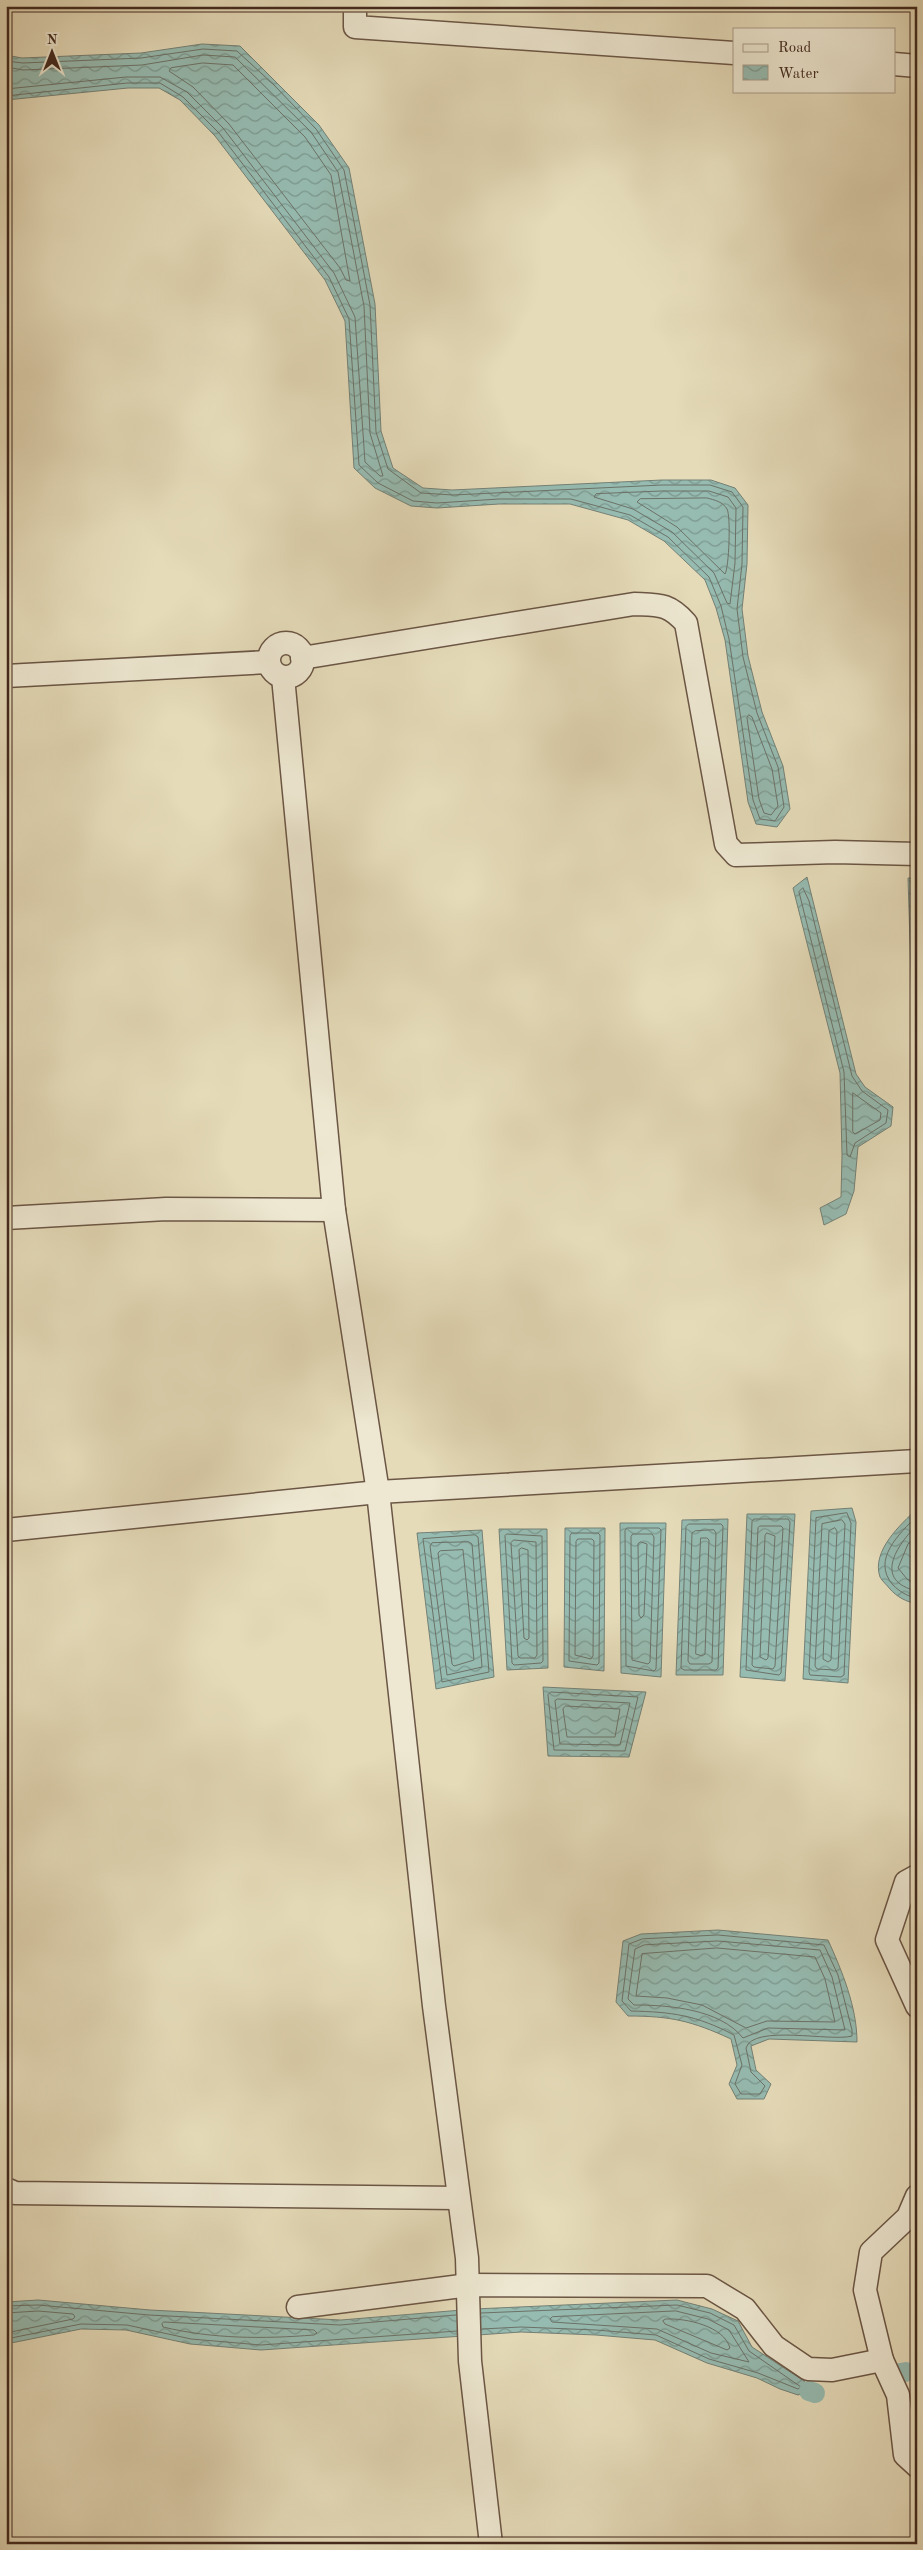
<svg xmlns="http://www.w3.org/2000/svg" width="923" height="2550" font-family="'Old Standard TT',serif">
	<defs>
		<pattern id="water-waves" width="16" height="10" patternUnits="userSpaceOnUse" patternTransform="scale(1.25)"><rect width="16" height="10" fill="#96bbb1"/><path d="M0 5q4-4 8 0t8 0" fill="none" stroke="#7c988f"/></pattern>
	</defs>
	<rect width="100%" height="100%" fill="#e5dbb9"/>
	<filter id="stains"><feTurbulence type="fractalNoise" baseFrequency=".004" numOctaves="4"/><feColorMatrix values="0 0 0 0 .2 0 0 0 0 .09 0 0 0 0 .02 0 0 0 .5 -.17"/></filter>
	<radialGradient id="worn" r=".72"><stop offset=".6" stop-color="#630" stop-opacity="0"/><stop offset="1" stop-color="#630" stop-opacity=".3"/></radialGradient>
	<g fill="url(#water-waves)" stroke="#748176">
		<path d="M202,44L240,46L319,125L349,168L375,304L381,431L393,468L423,488L452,490L662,480H711L735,488L748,505L747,564L742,609L748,656L762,712L783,766L790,809L777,827L756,824L748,802L725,640L716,608L705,580L664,541L628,520L570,504H499L437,508L411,506L375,488L354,468L345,321L325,280L215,136L180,100L159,88H128L6,100V55L22,58L141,53Z"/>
		<path d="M807,877L856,1074L865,1087L893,1107L891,1126L858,1147L854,1191L846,1214L824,1225L820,1208L841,1197L842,1155L840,1073L793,888Z"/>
		<path d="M908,878H917V1071L914,1070Z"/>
		<path d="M852,1508L856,1522L848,1683L803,1679L811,1511Z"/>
		<path d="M917,1509V1603C907,1603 896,1596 890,1589C887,1585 882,1581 880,1577C871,1551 901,1524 917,1509Z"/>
		<path d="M747,1514H795L785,1681L740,1677Z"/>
		<path d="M728,1519L723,1675H676L682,1520Z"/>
		<path d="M620,1523H666L661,1677L621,1673Z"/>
		<path d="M565,1528H605L604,1671L564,1667Z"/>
		<path d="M499,1529H547L548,1668L507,1670Z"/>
		<path d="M482,1530L494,1677L436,1689L417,1533Z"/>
		<path d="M543,1687L646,1692L629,1757L548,1756Z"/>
		<path d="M718,1930L828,1940C842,1971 857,2007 857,2042L769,2039L751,2046L756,2070L771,2084L764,2099H737L729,2084L737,2065L731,2039C692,2021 671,2016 628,2016L616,2002L623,1941L641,1934Z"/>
		<path d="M38,2300L150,2310L341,2320L474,2309L677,2300L712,2309L738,2321L752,2347L804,2381L809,2391L798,2395L780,2389L757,2378L707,2363L655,2340L596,2335L521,2332L261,2350L190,2344L126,2330L81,2329L6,2344V2302Z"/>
	</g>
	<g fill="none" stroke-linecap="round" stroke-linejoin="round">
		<g stroke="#6c7268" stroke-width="1">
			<path d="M6,61L23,63L141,58L203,49L237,51L274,85L316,129L344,170L370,305L376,432L388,469L421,493L453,495L662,485H710L732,492L743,507L742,564L737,609L743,657L757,713L778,767L784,807L775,821L760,819L753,800L729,639L721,606L709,577L668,537L630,515L571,499H499L437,503L413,501L378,483L359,465L349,319L329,277L219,133L183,97L160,83H127L6,96"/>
			<path d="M203,63L233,65L305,137L331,175L350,281L346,280L340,268L229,124L193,87L169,71L171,68Z"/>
			<path d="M6,67L23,70L142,65L203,55L235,57L311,132L338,172L364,306L370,433L383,476H380L365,462L355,317L334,273L223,128L187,92L160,77H126L6,89"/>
			<path d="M662,491H709L728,497L736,508L735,563L730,604L727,603L714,573L672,532L633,509L594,497L596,494Z"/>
			<path d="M707,498C715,500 723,502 727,509C731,516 729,568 725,574L677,527L637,502L640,499Z"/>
			<path d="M749,715L752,717L772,769L778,806L771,815L764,813L759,799L747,718Z"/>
			<path d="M917,883L913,886L917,996"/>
			<path d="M803,888L809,901L852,1076L862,1091L888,1110L886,1123L855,1143L850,1157L847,1155L844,1072L799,892Z"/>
			<path d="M853,1093L881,1113L880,1120L855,1134L853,1132Z"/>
			<path d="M847,1513L851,1523L844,1675L841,1677L810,1675L809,1672L816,1518Z"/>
			<path d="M917,1516C899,1534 871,1560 893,1585C899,1591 908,1597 917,1598"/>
			<path d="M754,1519H788L790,1522L781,1673L779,1675L746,1670L752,1522Z"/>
			<path d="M842,1520L845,1524L838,1668L835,1670L817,1669L815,1666L822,1524Z"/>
			<path d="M689,1524H721L723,1526L718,1668L716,1670H684L681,1668L686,1527Z"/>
			<path d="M917,1525C897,1545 872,1581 917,1591"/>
			<path d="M760,1526H781L783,1528L775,1666L773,1669L754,1667L752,1665L758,1528Z"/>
			<path d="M627,1528H659L661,1530L656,1669L654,1671L626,1666L625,1531Z"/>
			<path d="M835,1528L837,1531L831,1660L828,1662L823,1659L829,1531Z"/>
			<path d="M714,1530L716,1533L712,1662L709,1664H690L688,1661L692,1533L695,1531Z"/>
			<path d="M572,1533H598L600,1535L599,1663L597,1665L569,1661L570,1536Z"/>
			<path d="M767,1533L775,1536L768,1658L766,1660L760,1657L765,1536Z"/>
			<path d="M507,1534L542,1536L543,1661L541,1663L514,1665L512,1663L505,1536Z"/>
			<path d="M633,1534H652L654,1537L650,1662L648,1664L632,1660L631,1537Z"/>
			<path d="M475,1535L478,1537L489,1672L442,1682L423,1539Z"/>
			<path d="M917,1535L908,1544L898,1568L907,1579L917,1584"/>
			<path d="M701,1538H707L709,1540L705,1654L702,1656L696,1654Z"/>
			<path d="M578,1539H592L594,1541L593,1656L591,1659L575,1655L576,1542Z"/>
			<path d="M514,1540L536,1542L537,1655L535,1658H520L518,1656L511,1543Z"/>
			<path d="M469,1542L472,1544L482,1667L447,1675L430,1546L432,1543Z"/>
			<path d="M641,1542L647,1544L644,1615L641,1618L639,1615L638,1544Z"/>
			<path d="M522,1548L528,1550L529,1638L527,1640L524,1638L519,1550Z"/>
			<path d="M463,1550L474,1660L454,1666L452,1664L438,1553L440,1551Z"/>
			<path d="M551,1692L638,1697L625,1751L554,1750L548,1695Z"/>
			<path d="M558,1699L630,1703L620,1745L560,1744L555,1701Z"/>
			<path d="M566,1706L620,1709L615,1737H567L563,1709Z"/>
			<path d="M718,1935L824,1945L838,1975L852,2030V2036C831,2042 753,2024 746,2048L751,2072L765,2086L760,2094H741L735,2084L742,2065L734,2035C696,2015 672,2012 631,2011L622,2001L629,1944L642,1939Z"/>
			<path d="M718,1941L820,1950L832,1977L845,2030L768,2028L743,2038C720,2009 669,2005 634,2005L628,1999L635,1949L644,1945Z"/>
			<path d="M717,1948L815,1957L825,1979L835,2022L767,2021L746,2028L702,2005L667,1998L636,1996L642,1954Z"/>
			<path d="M6,2306L38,2305L149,2315L340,2325L456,2315"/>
			<path d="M676,2311L708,2319L729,2330L749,2362L711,2353L657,2329L552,2322L550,2319L552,2317Z"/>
			<path d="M6,2313L38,2311L73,2314L75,2317L73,2319L6,2333"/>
			<path d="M481,2313L677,2305L710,2313L734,2325L749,2351L801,2387L798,2389L758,2373L709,2359L656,2335L596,2330L521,2327L482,2329"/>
			<path d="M666,2319C686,2318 724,2326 730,2348L727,2350L665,2324L663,2321Z"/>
			<path d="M164,2322L314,2330L317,2333L314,2335C263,2339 213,2339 163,2327L162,2324Z"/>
			<path d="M6,2339L81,2324L127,2325L191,2339L261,2345L457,2331"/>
		</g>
		<g stroke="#96bbb1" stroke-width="20">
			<path d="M900,2373L906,2372"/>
			<path d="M809,2391L815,2393"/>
		</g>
		<g stroke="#6b5645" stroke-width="25">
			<g id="minor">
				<path d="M355,6V27L734,53"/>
				<path d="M894,64L917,66"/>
				<circle cx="286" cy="660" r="17"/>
				<path d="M302,658L634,604C659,605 668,603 686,623L726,844L736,855L835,852L917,854"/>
				<path d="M6,676L268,662"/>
				<path d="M283,677L334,1210L378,1492L434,2006L467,2258L470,2361L491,2544"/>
				<path d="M6,1218L166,1209L334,1210"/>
				<path d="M6,1530L378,1492L917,1461"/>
				<path d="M917,1876L906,1882L887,1940L917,2006"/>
				<path d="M6,2189L15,2193L458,2198"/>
				<path d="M298,2307L469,2285L707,2286L745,2309L774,2346L808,2369L832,2370L882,2360L898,2395L905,2455L917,2466"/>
				<path d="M882,2360L865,2290L871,2252L908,2217L917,2196"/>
			</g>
		</g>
		<use href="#minor" stroke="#eee8d2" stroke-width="22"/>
	</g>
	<rect width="923" height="2550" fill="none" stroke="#e5dbb9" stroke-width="25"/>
	<rect x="8" y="8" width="908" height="2535" fill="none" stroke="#42291e" stroke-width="2.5"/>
	<rect x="12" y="12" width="898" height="2525" fill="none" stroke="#42291e"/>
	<rect x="733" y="28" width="162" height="65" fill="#eee8d2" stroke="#a99c8a"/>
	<rect x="743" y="44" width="25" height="8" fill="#eee8d2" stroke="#a99c8a"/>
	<text x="778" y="52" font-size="15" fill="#42291e">Road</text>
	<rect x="743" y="65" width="25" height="15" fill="url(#water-waves)" stroke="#a99c8a"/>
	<text x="778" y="78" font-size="15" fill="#42291e">Water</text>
	<g transform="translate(52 52)" stroke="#eee8d2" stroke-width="4" paint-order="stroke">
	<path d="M0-4L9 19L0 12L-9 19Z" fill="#42291e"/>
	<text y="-8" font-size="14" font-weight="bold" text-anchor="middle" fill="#42291e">N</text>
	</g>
	<rect width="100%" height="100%" filter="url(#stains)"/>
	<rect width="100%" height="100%" fill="url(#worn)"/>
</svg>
